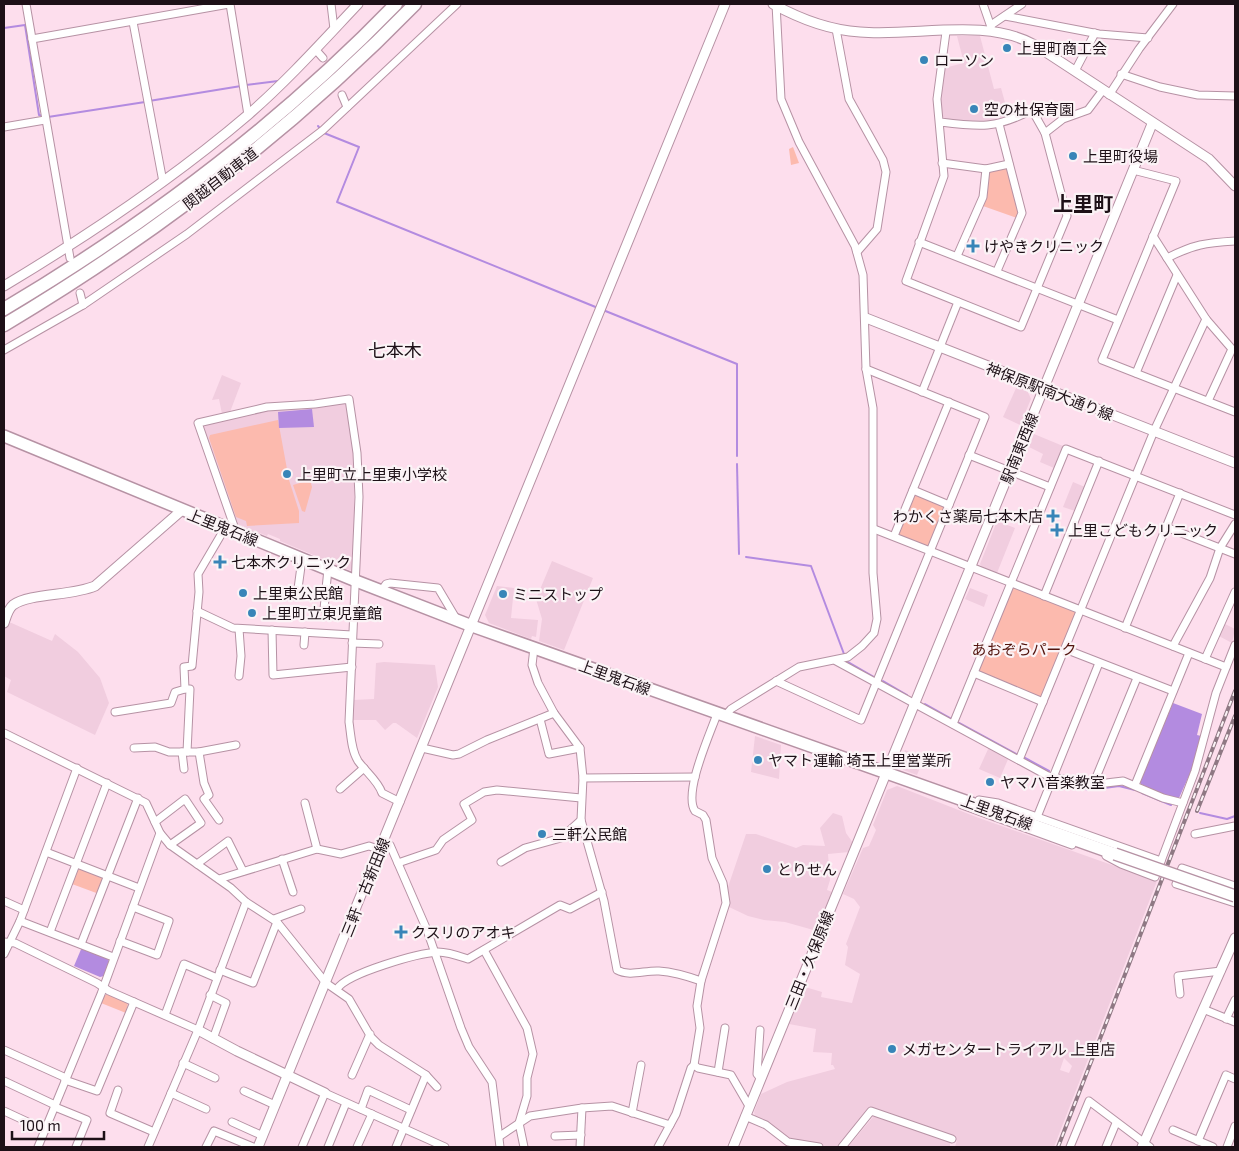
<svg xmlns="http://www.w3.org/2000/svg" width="1239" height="1151" font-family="'Exo 2','Noto Sans JP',sans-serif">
	<rect width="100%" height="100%" fill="#fddeed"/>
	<g fill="#f1cddf" fill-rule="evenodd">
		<path d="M957,36H980L994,89L1001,88L1009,117L984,125L944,120L942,118L941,102L944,68L964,63Z"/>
		<path d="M222,375L241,383L230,412L222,414L219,399L212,400Z"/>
		<path d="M1017,386L1027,390L1031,399L1020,425L1003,417Z"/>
		<path d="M347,403L354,453V572L280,541V539L268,534L267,536L235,523L202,426L261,410Z"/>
		<path d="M1034,434L1063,446L1054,468L1040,462L1043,454L1029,447Z"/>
		<path d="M1073,482L1085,487L1075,511L1063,507Z"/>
		<path d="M997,521L1015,528L997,573L981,566L980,564Z"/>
		<path d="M552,561L593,578L564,650L539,641L542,619L536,599Z"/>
		<path d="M497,586L514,588L511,618L538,620L536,637L532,636L531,639L489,623L485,615Z"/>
		<path d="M970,588L988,595L984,607L965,599Z"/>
		<path d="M7,621L52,641L55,634L78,652L100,678L109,703L95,735L7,692L11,680L4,676V630Z"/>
		<path d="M1223,623L1235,629L1232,643L1217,635Z"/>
		<path d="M384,662L435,665L438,687L417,738L396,723H393L385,730L376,720H351L353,700L374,699L376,663Z"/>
		<path d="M755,736L781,745L779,779L751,772Z"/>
		<path d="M989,747L1009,757L1000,778L979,769Z"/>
		<path d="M905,750L924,758L917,775L903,770L900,762Z"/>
		<path d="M897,786L979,818L1157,881L1054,1147H955L957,1140L871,1109L839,1147H832L791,1140L755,1117L754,1112L761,1094L787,1082L835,1069L833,1065H831L832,1053L813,1052L816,1029L789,1024L805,987L822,992L821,997L852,1003L860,974L845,965L848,947L846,944L860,907L854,899L843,894L863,848L869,846L876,830L873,825L887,790ZM1064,1058L1072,1066L1069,1073L1060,1070Z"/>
		<path d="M833,813L842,816L846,833L853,843L849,852L828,854L830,880L827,890L832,892L817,931L785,922L764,920L748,916L729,907L728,887L746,834H756L796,848L803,845L825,846L820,828Z"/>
		<path d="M876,1116L950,1142V1147H848L873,1117Z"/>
	</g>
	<g fill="#fcbaae">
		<path d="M793,147L799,163L791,165L789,149Z"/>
		<path d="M1005,167L1008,169L1019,213L1017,218L983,206L988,171Z"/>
		<path d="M278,420L289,480L299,511V523L247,526L246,521L236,517L209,438L210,435Z"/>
		<path d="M310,480L312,487L305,512L302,511L293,485Z"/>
		<path d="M916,494L944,505L945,508L930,546L927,547L899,536L898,533L914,495Z"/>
		<path d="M1014,588L1075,612L1076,615L1043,696L1040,697L979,673L978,670L1011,590Z"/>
		<path d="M81,869L102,877L104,881L99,894L72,884L77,870Z"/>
		<path d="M108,994L128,1003L126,1013L101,1003L103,996Z"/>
	</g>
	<g fill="#b38be0">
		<path d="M312,409L314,427L279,428L278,412Z"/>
		<path d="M1173,703L1202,714L1197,735L1201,736L1192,769L1179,798L1164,795L1141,784L1140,781Z"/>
		<path d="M82,947L107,958L109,961L104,976L100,977L74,966Z"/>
	</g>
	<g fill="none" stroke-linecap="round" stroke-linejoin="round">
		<g stroke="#b38be0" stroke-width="2">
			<path d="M4,28L25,25L39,115L44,116"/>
			<path d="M246,85L278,81L280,83"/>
			<path d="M149,101L241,86"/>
			<path d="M48,117L145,102"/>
			<path d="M318,126L324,133L359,147L337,202L598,308"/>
			<path d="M603,310L737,364V456"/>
			<path d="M737,464L739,554"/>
			<path d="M746,557L811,566L844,654"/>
			<path d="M848,662L874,677"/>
			<path d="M883,681L907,695"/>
			<path d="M925,704L950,718"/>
			<path d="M959,723L1016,754"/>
			<path d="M1025,758L1049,771"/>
			<path d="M1057,783L1090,790L1119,786L1135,790"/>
			<path d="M1142,793L1171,805"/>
			<path d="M1200,813L1227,819L1235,816"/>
		</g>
		<g stroke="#b692a4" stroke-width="9">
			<g id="minor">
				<path d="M26,4L70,258"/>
				<path d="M230,4L248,115"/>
				<path d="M331,4L334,29"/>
				<path d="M983,4L991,27"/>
				<path d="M1005,16L1099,34L1148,38"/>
				<path d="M133,22L163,182"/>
				<path d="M991,25L1022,4"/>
				<path d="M836,29L849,99L883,160L886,172L877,229L857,252"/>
				<path d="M32,39L229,4"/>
				<path d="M315,49L323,58"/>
				<path d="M1075,71L1095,33"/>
				<path d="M1121,74L1160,87L1198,95L1235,96"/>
				<path d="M342,95L347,107"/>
				<path d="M1109,95L1139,49L1173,4"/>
				<path d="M940,122C980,127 995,129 1032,110L1045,133L1067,216L1021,327L906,281L944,176L937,99L946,32"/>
				<path d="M4,127L45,120"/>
				<path d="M1045,133L1063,119L1088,110L1103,90"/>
				<path d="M942,163L986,169L1009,164"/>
				<path d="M1133,170L1176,181L1102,360L1235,412"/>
				<path d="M1153,236L1206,319L1232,349L1208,401"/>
				<path d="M919,242L1118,320"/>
				<path d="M957,256L983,197L986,169"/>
				<path d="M1167,258C1195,244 1205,243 1235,241"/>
				<path d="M997,271L1022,213L999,124"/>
				<path d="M80,293L83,305"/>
				<path d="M4,350L83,305L187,234L323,130L457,4"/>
				<path d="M1136,373L1177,275"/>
				<path d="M922,392L958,302"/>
				<path d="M969,455L1050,487"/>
				<path d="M913,490L949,505"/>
				<path d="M1166,527L1235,554"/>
				<path d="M874,529L1226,667"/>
				<path d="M236,532L198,423L267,407L315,404L349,399L357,453L359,497L349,722C351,735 351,750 358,761C366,772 378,781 382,793L400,802"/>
				<path d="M894,536L949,402"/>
				<path d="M381,591L386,584L390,583L438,588L457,620"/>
				<path d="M275,596H297L302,559"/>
				<path d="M1044,596L1099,461"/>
				<path d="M324,609L328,569"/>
				<path d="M197,611L233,628L352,635"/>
				<path d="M1125,628L1180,493"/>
				<path d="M239,629L241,656L239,676"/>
				<path d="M272,630L273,675L352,667"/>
				<path d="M352,643L379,644"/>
				<path d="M304,645L305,632"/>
				<path d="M1173,646L1210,578L1220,548L1235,524"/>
				<path d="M534,648L532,665L538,683L554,713L580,748L583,778L581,820L604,901L617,970C630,977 645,970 659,971C674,972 687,976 701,981"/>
				<path d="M1065,649L1173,691"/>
				<path d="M1205,659L1235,592"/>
				<path d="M836,661L1048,776L1089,785L1123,781L1163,798L1183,803"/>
				<path d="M974,673L1043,702"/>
				<path d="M776,681L861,720L985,417L866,369"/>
				<path d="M185,689H190L187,752"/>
				<path d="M115,712L171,703L175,692L185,689L184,667L192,666L199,592L198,574L225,528"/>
				<path d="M725,716L731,709L799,667L848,657L862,646L874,633L877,619L873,573V408L866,369L863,275L855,246L799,142L781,99L776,4"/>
				<path d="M540,719L549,754L580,748"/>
				<path d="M953,724L1066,449L1235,515"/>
				<path d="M4,733L146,803L160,833L170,845L231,888L246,902L277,922L326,983L349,999L371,1037L379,1045L426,1075L437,1087"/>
				<path d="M134,748L155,747L169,752H199L236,745"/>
				<path d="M422,748L453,755L459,754L487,740L554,713"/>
				<path d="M182,752L184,769"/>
				<path d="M199,752L204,783L209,795L204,799L219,820"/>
				<path d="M1019,760L1154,431L1206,319"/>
				<path d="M583,778L695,777"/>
				<path d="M1095,785V780L1137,678"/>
				<path d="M1135,785L1189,653"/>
				<path d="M340,789L364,768"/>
				<path d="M979,800L998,803L1161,861"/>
				<path d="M305,803L317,849"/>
				<path d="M962,805L1072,845"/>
				<path d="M1037,817L1099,663"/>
				<path d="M155,822L185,799L201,823L170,845"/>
				<path d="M1195,834L1235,826"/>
				<path d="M384,842L390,845L427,930L461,1028L469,1047L492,1082L500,1147"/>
				<path d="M46,852L139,888"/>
				<path d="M1106,856L1121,864L1155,877L1195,771L1216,693L1235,645"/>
				<path d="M282,859L293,892"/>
				<path d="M501,862L525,848L561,838L581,820"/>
				<path d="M398,863L436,850L443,840L472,820L464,804L484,792L497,790L581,798"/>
				<path d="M197,864L228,841L243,871"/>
				<path d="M219,879L317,849L341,854L369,846L381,850"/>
				<path d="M1235,886L1182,868L1176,884L1235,903"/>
				<path d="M4,901L24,910"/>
				<path d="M274,919L301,909"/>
				<path d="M20,921L113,957"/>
				<path d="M50,932L107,783"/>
				<path d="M120,941L157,955L169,921L133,907"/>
				<path d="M4,942L15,943L97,983L109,991L198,1030"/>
				<path d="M81,944L138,798"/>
				<path d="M484,950L527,1028L533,1054L527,1078V1096L519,1123L524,1147"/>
				<path d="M4,954L20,921L77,768"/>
				<path d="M220,970L253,983L277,922"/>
				<path d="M337,989C347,973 419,953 438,952C448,952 459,956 468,959L560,905L570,909L602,892"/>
				<path d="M1180,994L1178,976L1221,971"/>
				<path d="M210,995L226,1003L213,1039"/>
				<path d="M1203,1009L1235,1022"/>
				<path d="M165,1015L184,964L217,978"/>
				<path d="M1226,1019L1235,1000"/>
				<path d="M760,1030L757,1074L761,1079"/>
				<path d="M4,1050L66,1078"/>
				<path d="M183,1063L215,1078"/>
				<path d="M694,1065L698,1068L731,1075L749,1106"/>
				<path d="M718,1072L725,1028"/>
				<path d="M352,1075L370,1034"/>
				<path d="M65,1080L97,1091L134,1002"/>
				<path d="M4,1081L55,1105"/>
				<path d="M118,1090L110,1113L154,1132"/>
				<path d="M244,1091L275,1105"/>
				<path d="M171,1093L206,1109"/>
				<path d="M55,1107L87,1120L76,1147"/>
				<path d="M361,1109L368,1090L411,1110"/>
				<path d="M4,1111L45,1130"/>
				<path d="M632,1113L641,1065"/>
				<path d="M745,1116L766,1125L788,1142L819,1147"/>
				<path d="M232,1122L263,1136"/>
				<path d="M1173,1130L1213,1147"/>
				<path d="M500,1136L530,1116L582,1108L612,1106L670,1125"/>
				<path d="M555,1136L581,1135"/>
				<path d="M1198,1141L1226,1075L1235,1079"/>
				<path d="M38,1147L101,994L160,833"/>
				<path d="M148,1147L198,1030L246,902"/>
				<path d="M206,1147L214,1131L253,1147"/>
				<path d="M302,1147L325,1093L445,1147"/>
				<path d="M328,1147L346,1103"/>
				<path d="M357,1147L372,1114"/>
				<path d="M396,1147L426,1075"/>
				<path d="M580,1147L582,1108"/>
				<path d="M658,1147L676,1114L691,1068L694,1065L700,1028L697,1006L701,981L726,903L723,883L712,858L706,820L703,815L695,811C683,793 710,734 717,714"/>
				<path d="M842,1147L871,1111L952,1139"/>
				<path d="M1070,1147L1089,1101L1150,1147"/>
				<path d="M1106,1147L1116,1123"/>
				<path d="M1227,1147L1235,1126"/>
			</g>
		</g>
		<g stroke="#b692a4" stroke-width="11">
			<g id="tertiary">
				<path d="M773,4C800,19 829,30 860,32C915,37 985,17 1035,45L1209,159L1235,186"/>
				<path d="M4,286C89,235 173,179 249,114C288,80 323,41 358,4"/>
				<path d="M866,318L1235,463"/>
				<path d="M4,623C6,617 8,609 13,605C30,593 72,596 95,586L182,510"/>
				<path d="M198,1030L237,1051L325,1093"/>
				<path d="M258,1147L725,4"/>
				<path d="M733,1147L1152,124"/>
				<path d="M1142,1147L1235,938"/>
			</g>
		</g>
		<g stroke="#b692a4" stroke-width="14">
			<path id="primary" d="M4,436L356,581L472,626L1115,854"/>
		</g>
		<g stroke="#b692a4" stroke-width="15">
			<g id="motorway">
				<path d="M4,309C147,224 280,124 396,4"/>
				<path d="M4,325C155,235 292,130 415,4"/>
			</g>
		</g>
		<use href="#minor" stroke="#fff" stroke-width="7"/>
		<use href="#tertiary" stroke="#fff" stroke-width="9"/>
		<use href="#primary" stroke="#fff" stroke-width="11"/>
		<use href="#motorway" stroke="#fff" stroke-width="12"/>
		<g stroke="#8f7984" stroke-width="4">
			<g id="rail">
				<path d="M1197,811L1235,716"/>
				<path d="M1058,1147L1235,691"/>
			</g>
		</g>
		<use href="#rail" stroke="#fbf3f6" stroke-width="2" stroke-dasharray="5.5" stroke-linecap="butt"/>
		<g stroke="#b692a4" stroke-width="14" stroke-linecap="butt">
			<path id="primary-bridge" d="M1115,854L1235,896"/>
		</g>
		<use href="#primary-bridge" stroke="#fff" stroke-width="11"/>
	</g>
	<g fill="#3885b8" stroke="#fbf3f6" stroke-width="2">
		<circle cx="1007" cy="48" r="5"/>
		<circle cx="924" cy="60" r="5"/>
		<circle cx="974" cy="109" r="5"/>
		<circle cx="1073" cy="156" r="5"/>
		<path d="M970.5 238.5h5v5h5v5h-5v5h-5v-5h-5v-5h5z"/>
		<circle cx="287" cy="474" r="5"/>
		<path d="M1050.5 508.5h5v5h5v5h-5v5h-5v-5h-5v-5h5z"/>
		<path d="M1054.5 522.5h5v5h5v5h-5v5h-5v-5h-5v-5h5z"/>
		<path d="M217.5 554.5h5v5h5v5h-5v5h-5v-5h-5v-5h5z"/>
		<circle cx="243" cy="593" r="5"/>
		<circle cx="503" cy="594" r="5"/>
		<circle cx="252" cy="613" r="5"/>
		<circle cx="758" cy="760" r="5"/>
		<circle cx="990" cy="782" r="5"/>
		<circle cx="542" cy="834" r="5"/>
		<circle cx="767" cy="869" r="5"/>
		<path d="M398.5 924.5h5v5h5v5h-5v5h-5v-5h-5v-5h5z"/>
		<circle cx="892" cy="1049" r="5"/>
	</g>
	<g text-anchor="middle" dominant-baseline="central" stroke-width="4.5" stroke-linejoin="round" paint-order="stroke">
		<g font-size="15" fill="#1d1017" stroke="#fbf3f6" text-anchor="start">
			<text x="1017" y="48">上里町商工会</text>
			<text x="934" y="60">ローソン</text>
			<text x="984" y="109">空の杜保育園</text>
			<text x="1083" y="156">上里町役場</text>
			<text x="984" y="246">けやきクリニック</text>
			<text x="297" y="474">上里町立上里東小学校</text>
			<text x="1043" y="516" text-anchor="end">わかくさ薬局七本木店</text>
			<text x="1068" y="530">上里こどもクリニック</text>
			<text x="231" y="562">七本木クリニック</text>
			<text x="253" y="593">上里東公民館</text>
			<text x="513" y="594">ミニストップ</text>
			<text x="262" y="613">上里町立東児童館</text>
			<text x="768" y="760">ヤマト運輸 埼玉上里営業所</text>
			<text x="1000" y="782">ヤマハ音楽教室</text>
			<text x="552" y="834">三軒公民館</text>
			<text x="777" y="869">とりせん</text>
			<text x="411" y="932">クスリのアオキ</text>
			<text x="902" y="1049">メガセンタートライアル 上里店</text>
		</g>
		<g font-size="15" fill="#1d1017" stroke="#fbf3f6">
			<text transform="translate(220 178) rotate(-38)">関越自動車道</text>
			<text transform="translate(1050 391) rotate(21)">神保原駅南大通り線</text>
			<text transform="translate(1019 448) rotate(-68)">駅南東西線</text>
			<text transform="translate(223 527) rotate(22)">上里鬼石線</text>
			<text transform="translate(615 677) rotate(20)">上里鬼石線</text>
			<text transform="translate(997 812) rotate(20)">上里鬼石線</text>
			<text transform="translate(365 887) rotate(-68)">三軒・古新田線</text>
			<text transform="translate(809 960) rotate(-68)">三田・久保原線</text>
		</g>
		<g font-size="15" fill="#52130c" stroke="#fbf3f6">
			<text x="1024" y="649">あおぞらパーク</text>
		</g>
		<g font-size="18" fill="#1d1017" stroke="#fbf3f6">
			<text x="395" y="350">七本木</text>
		</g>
		<g font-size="20" font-weight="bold" fill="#1d1017" stroke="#fbf3f6">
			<text x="1083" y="203">上里町</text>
		</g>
	</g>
	<rect width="1239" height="1151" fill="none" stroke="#1d1017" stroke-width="10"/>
	<path d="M12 1131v8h92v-8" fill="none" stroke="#1d1017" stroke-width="2.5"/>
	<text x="20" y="1131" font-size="15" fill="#1d1017" stroke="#fbf3f6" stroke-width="4" paint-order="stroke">100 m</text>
</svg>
